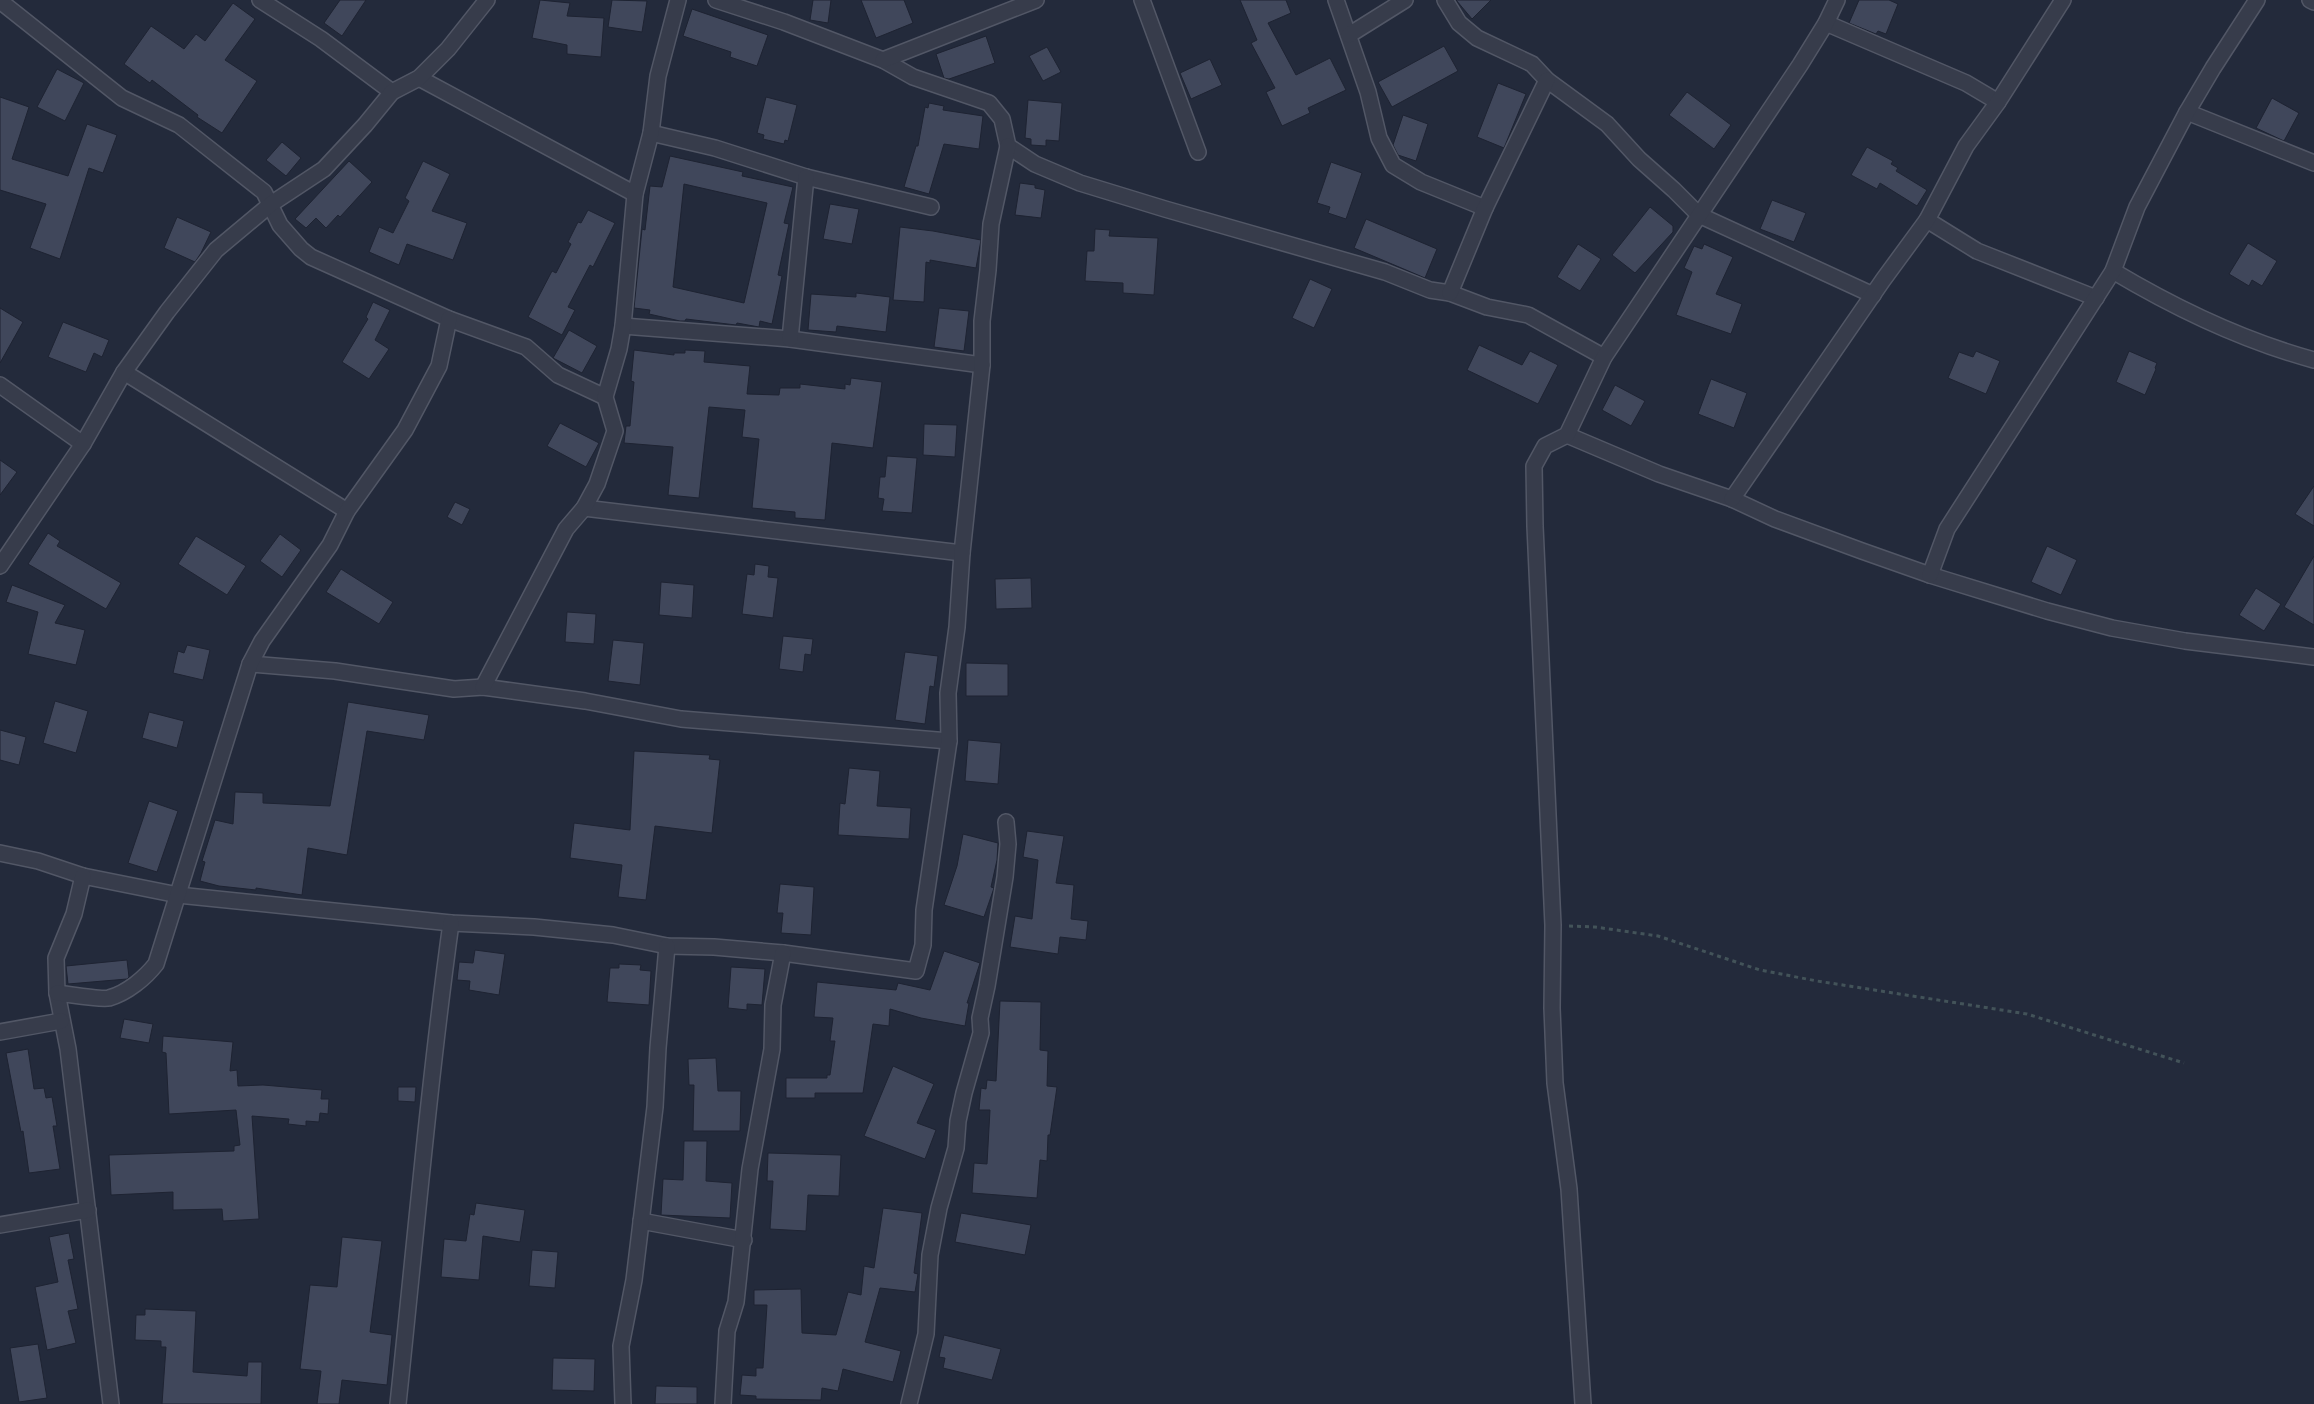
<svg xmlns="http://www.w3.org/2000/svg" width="2314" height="1404" font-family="'Work Sans',sans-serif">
	<rect width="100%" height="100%" fill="#232a3b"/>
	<g fill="#40475b" stroke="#1e2332" fill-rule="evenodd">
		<path d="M340,0H366L342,36L324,23Z"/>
		<path d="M540,0L570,3L567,16L604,18L601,57L567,54V45L532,38Z"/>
		<path d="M612,0L647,1L642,32L608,27Z"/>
		<path d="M813,0H831L828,23L810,20Z"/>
		<path d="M861,0H904L913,23L876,38Z"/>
		<path d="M1240,0H1286L1291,13L1268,23L1296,75L1330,58L1346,90L1308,108L1310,113L1282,126L1266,92L1275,88L1251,43L1257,40Z"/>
		<path d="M1456,0H1491L1472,19Z"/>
		<path d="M1859,0H1889L1898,4L1886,34L1878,31L1876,34L1849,23Z"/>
		<path d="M233,3L255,19L225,60L257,81L222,133L197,117L198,115L152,80L150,83L124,64L151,26L184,49L196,34L205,41Z"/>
		<path d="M692,9L768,35L757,66L730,57L731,52L683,36Z"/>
		<path d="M986,36L995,63L949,79L944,78L936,54Z"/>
		<path d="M1444,46L1458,71L1392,107L1378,82Z"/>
		<path d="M1047,47L1061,72L1043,81L1029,56Z"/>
		<path d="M1210,59L1222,85L1191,99L1180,73Z"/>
		<path d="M57,69L84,83L65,121L37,107Z"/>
		<path d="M1498,83L1526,94L1504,148L1477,137Z"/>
		<path d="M1687,92L1731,125L1714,149L1669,115Z"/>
		<path d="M0,97L29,107L12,159L68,176L87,124L117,135L103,173L89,168L60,259L30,248L46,204L0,190Z"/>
		<path d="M766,97L797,105L788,141L785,140L784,144L763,139L764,135L757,133Z"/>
		<path d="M2272,98L2299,113L2284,141L2256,128Z"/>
		<path d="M1028,100L1062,103L1059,141L1046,140V146L1031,145V139L1025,138Z"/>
		<path d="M929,103L944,106L943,110L983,116L979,149L944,144L929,194L904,187L916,146H918L925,107L928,108Z"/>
		<path d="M1403,115L1428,124L1416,161L1398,155L1393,145Z"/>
		<path d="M282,142L301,158L286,176L266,160Z"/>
		<path d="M1867,147L1893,161L1891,164L1898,168L1896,171L1927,190L1917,206L1880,183L1877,189L1851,175Z"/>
		<path d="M670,156L743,172L742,176L793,187L784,223L789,224L778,275L782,276L772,324L760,321L759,327L737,323L736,325L686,319L685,321H680L649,314L650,310L634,308L642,229L645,230L650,186L662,187ZM684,184L767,203L744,303L673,287Z"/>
		<path d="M349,161L372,182L340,217L338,215L326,228L316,218L306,228L295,219Z"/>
		<path d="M423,161L450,174L432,211L467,223L453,260L407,244L399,265L369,252L379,227L393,233L409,201L405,198Z"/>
		<path d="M1331,162L1362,173L1346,219L1328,213L1330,207L1317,203Z"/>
		<path d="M1020,183L1035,185V188L1045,190L1041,218L1015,215Z"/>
		<path d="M1772,200L1806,213L1794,242L1760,229Z"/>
		<path d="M830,204L859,209L852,244L823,239Z"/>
		<path d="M1650,207L1673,226V232L1635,273L1612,255Z"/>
		<path d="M588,210L615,223L593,267L590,265L568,307L575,310L562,335L528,317L552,271L556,273L571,244L568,242L578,222L581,223Z"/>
		<path d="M177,217L211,232L201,253L195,262L164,248Z"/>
		<path d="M1366,219L1437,249L1425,278L1354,248Z"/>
		<path d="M900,227L933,231L981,240L976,268L930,260V263L926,262L924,302L893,300Z"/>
		<path d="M1095,229L1110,230L1109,236L1158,238L1154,295L1123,293V283L1085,281L1087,251H1094Z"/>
		<path d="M2248,243L2277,261L2262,286L2252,280L2249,286L2229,274Z"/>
		<path d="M1578,244L1601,259L1580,291L1557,277Z"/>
		<path d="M1704,244L1733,257L1716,294L1742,304L1731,334L1676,315L1692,272L1684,268L1694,246L1702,249Z"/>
		<path d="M1310,279L1332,289L1314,328L1292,318Z"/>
		<path d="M856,293L890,297L886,332L837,326L836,332L808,330L811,294L856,297Z"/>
		<path d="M373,302L390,310L375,340L389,349L369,379L342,362L368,319L366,317Z"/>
		<path d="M0,308L23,322L0,363Z"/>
		<path d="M939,308L969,311L964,351L934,347Z"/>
		<path d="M63,322L109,340L102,357L94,353L86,372L48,357Z"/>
		<path d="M569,330L597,346L582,373L553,358Z"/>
		<path d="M1479,345L1522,365L1530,351L1558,365L1538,404L1467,370Z"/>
		<path d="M634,350L674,355V353H685V350L705,351L704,362L750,366L747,394L779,395L780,388H800V384L845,389V384L850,385L851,378L882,382L873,448L832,443L825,520L795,518V512L752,508L759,439L742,437L745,410L709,407L699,498L668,495L673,447L624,443L626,426H630L634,382L631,381Z"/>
		<path d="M1976,351L2000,361L1986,394L1948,378L1959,352L1973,357Z"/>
		<path d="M2129,351L2157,363L2155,368L2156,369L2145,395L2116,382Z"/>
		<path d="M1711,379L1747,393L1734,428L1698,414Z"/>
		<path d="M1615,385L1645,401L1631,426L1602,410Z"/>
		<path d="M560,423L599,443L586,467L547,446Z"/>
		<path d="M924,424L957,425L955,457L923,455Z"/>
		<path d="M887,456L917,458L912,513L882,511L884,499L878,498L880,477H885Z"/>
		<path d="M0,460L17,472L0,495Z"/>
		<path d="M2314,486V526L2295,514Z"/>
		<path d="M455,502L470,509L462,525L447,517Z"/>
		<path d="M48,533L60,541L57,546L121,583L106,609L28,564Z"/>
		<path d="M280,534L301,550L282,577L260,561Z"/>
		<path d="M196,536L246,566L227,595L178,564Z"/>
		<path d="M2047,546L2077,560L2061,595L2031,582Z"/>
		<path d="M2314,556V625L2284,607Z"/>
		<path d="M755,564L769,566L768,577L778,578L773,618L742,614L747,574L754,575Z"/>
		<path d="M341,569L393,602L379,624L326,592Z"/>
		<path d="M1031,578L1032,608L996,609L995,579Z"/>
		<path d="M661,582L694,585L692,618L659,615Z"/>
		<path d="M12,585L65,605L55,623L85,630L76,665L28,654L38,612L6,602Z"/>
		<path d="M2256,588L2281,604L2264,631L2239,615Z"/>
		<path d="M567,612L596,614L594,644L565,642Z"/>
		<path d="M783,636L813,639L811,655L805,654L803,672L779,669Z"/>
		<path d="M613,640L644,643L640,685L608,681Z"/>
		<path d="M187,645L210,650L203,680L173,673L178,651L184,653Z"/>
		<path d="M905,652L938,656L934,687L930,686L925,724L895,720Z"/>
		<path d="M966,663L1008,664V696H966Z"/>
		<path d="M55,701L88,711L76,753L43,743Z"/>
		<path d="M348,702L429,715L424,740L367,731L347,855L308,848L302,895L256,888V890L219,886L200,881L205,862L202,861L215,820L233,824L235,792L263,793V803L330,806Z"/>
		<path d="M149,712L184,721L177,748L142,738Z"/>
		<path d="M0,730L26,737L19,765L0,760Z"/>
		<path d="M968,740L1001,743L998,784L965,781Z"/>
		<path d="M634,751L710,755L709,759L720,760L712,833L655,826L646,900L618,897L622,865L570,858L574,823L630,830Z"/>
		<path d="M849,768L880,771L877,806L911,808L909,839L838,835L840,803L845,804Z"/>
		<path d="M149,801L178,811L157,872L128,863Z"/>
		<path d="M1027,831L1064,836L1056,883L1074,885L1071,919L1088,921L1086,940L1060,937L1058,954L1010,947L1015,916L1032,919L1038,860L1023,857Z"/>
		<path d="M963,834L998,843L997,860L991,887L994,888L984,917L944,905L957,866Z"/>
		<path d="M780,884L814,887L811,935L781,933L783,913H777Z"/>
		<path d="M475,950L505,954L499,995L469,990L470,981L457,980L459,962L473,963Z"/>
		<path d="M944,951L980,963L967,1003H969L965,1026L921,1018L890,1009L889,1026L873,1024L863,1093H815V1098H786V1078H827V1075H830L835,1041H830L833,1018L814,1017L817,982L896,990L898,983L930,990Z"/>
		<path d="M127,960L129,977L127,979L68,984L66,966Z"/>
		<path d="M619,964L641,965L640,970L651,971L649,1005L607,1002L610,968H619Z"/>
		<path d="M731,967L765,969L762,1005L747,1004V1010L728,1008Z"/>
		<path d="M1000,1001L1041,1002L1040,1050L1048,1051L1047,1086L1057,1087L1050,1135H1048L1047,1161L1040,1160L1037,1198L972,1193L974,1163L987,1164L990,1110H979L981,1088L986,1089L987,1080L996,1081Z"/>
		<path d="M124,1019L153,1024L149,1043L120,1038Z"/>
		<path d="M163,1036L233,1042L230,1071L237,1070L238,1086L263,1085L322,1090L321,1099H329L328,1114L320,1113L319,1122L306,1121V1126L288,1124L289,1119L252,1116L259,1219L223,1221L222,1209L173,1210V1192L111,1195L109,1155L234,1151V1146L240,1145L236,1110L169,1114L166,1053L162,1052Z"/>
		<path d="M28,1049L34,1089L44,1088L46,1098L52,1097L57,1126H53L60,1169L29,1173L23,1131L21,1132L6,1053Z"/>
		<path d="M716,1058L718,1091H741L740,1131H693L694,1085H689L688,1059Z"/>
		<path d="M893,1066L934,1084L917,1123L936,1130L925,1159L864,1136Z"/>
		<path d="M398,1087H416L415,1102L398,1101Z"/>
		<path d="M684,1141H707L706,1181L732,1183L730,1218L661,1215L663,1179L683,1180Z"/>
		<path d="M768,1153L841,1155L839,1196L808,1195L806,1231L770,1229L773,1181H767Z"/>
		<path d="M476,1203L525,1210L520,1242L483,1236L479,1280L441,1277L444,1239L466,1241L470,1214L474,1215Z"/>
		<path d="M883,1208L922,1213L914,1273L918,1274L915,1292L880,1288L865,1342L901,1351L893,1382L843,1369L838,1391L822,1388L821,1400L756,1399V1396L740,1395L742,1375L756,1376V1368H763L767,1305H754V1290L801,1289L802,1333L836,1335L848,1292L861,1295L864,1266L874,1268Z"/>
		<path d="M961,1213L1031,1225L1025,1255L955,1242Z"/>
		<path d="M69,1233L74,1259L68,1260L78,1309L68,1311L76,1343L47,1350L35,1287L58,1282L49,1237Z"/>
		<path d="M342,1237L382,1241L370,1332L392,1335L387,1385L342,1380L339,1404H317L321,1371L300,1369L310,1285L337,1287Z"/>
		<path d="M532,1250L558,1252L555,1288L529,1286Z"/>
		<path d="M145,1309L196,1311L193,1372L247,1376L248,1362H262L261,1404H162L166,1347H161V1341L135,1340L136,1315H145Z"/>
		<path d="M944,1335L1001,1349L992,1380L943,1368L945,1358L939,1357Z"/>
		<path d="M38,1344L47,1398L19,1402L10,1348Z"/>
		<path d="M553,1358L595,1359L594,1391L552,1390Z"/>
		<path d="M656,1386L697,1387V1404H655Z"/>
	</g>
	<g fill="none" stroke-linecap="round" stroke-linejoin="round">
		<g stroke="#525766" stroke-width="18">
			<g id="street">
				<path d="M260,0L321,39L392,92"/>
				<path d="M716,0L784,22L883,60L913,77L989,103L1002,119L1008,146L1035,164L1080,183L1165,209L1385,272L1430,290L1450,293L1487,307L1528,315L1604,357"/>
				<path d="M1142,0L1198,152"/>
				<path d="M1336,0L1368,92L1379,138L1393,165L1421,182L1485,208"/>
				<path d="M1445,0L1459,23L1477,38L1532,64L1547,80L1607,124L1639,159L1674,190L1699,215L1873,295"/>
				<path d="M2310,0L2314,2"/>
				<path d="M0,1L122,98L179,125L264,192L280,225L301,249L311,257L449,319L526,347L558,375L605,397"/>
				<path d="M1826,23L1966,83L1998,102"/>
				<path d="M1349,35L1405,0"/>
				<path d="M883,60L1036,0"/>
				<path d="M419,78L635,194"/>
				<path d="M2187,112L2314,163"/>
				<path d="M651,133L715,148L806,177L931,207"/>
				<path d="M1927,220L1977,251L2096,298"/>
				<path d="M2113,271C2175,308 2244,341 2314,360"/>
				<path d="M1450,293L1485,208L1547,80"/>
				<path d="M623,326L790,339L982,365"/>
				<path d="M790,339L806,177"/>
				<path d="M124,372L347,511"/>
				<path d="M0,385L83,444"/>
				<path d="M1567,435L1659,474L1732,499L1775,519L1862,551L1930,575L2047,611L2112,628L2185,641L2314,657"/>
				<path d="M1732,499L1883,280L1927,220L1966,146L1998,102L2063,0"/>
				<path d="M584,508L962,553"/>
				<path d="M0,566L83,444L124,372L167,312L216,250L271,204L324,169L365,125L392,92L419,78L448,49L487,0"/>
				<path d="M1930,575L1947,529L2113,271L2137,207L2187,112L2213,68L2257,0"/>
				<path d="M250,664L335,671L454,689L483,687L585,701L681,719L949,741"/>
				<path d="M483,687L566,529L584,508L597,484L615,431L605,397L619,349L623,326L635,194L651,133L658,76L678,0"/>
				<path d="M0,853L38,861L83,876L178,895L451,923L534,927L613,935L667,946L714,947L783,953L916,971L923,945L924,910L949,741L948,693L957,627L962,553L982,365V321L988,270L991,224L1008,146"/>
				<path d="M83,876L74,914L56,958L57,993L68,1049L111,1404"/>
				<path d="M57,993C68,994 100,1000 109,998C127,993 145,978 156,964L250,664L262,641L330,545L347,511L405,430L439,366L449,319"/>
				<path d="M0,1032L61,1021"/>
				<path d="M641,1221L744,1240"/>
				<path d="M0,1225L88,1210"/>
				<path d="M398,1404C415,1243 429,1083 451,923"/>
				<path d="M623,1404L621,1346L634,1280L655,1107L658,1048L667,946"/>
				<path d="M723,1404L727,1331L736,1302L750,1169L772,1049L773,1005L783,953"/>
				<path d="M909,1404L926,1334L930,1255L939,1208L956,1148L958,1121L964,1093L981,1033L980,1018L987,986L1005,877L1008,844L1006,822"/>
				<path d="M1583,1404L1569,1189L1555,1083L1552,1008L1553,925L1535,526L1534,466L1545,446L1567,435L1604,357L1800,65L1826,23L1837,0"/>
			</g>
		</g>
		<path stroke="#435359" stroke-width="3" stroke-dasharray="4 4" stroke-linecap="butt" d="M1569,926L1595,927L1658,936L1760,970L1817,981L2027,1014L2184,1063"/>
		<use href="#street" stroke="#373c4b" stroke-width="15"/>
	</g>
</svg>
